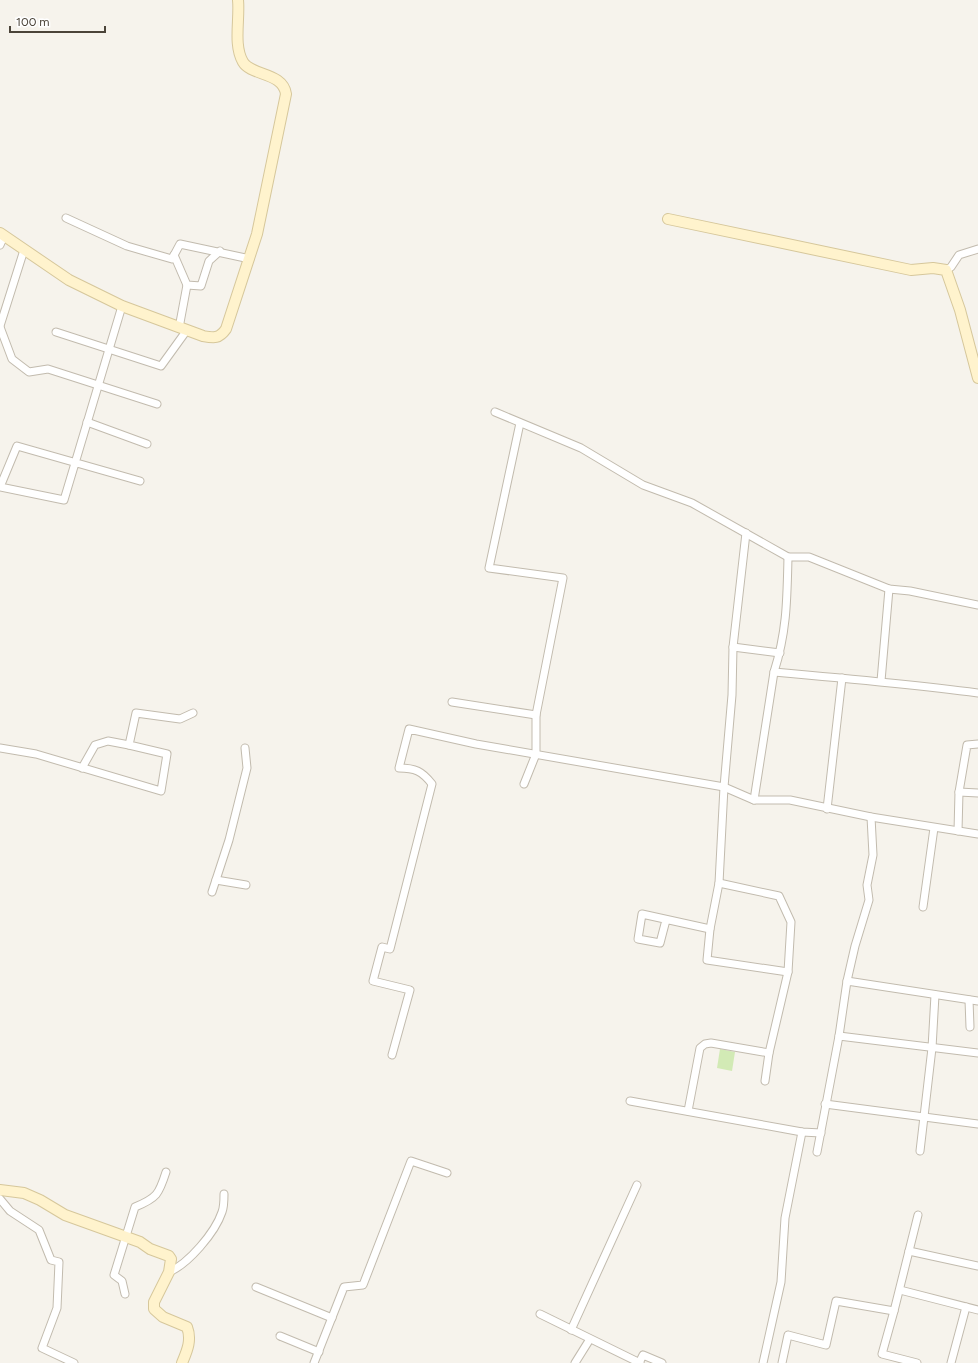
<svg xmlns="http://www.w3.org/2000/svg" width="978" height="1363" font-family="Figtree,sans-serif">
	<rect width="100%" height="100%" fill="#f6f3ec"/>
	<path fill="#d2eab5" d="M720,1049L735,1052L732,1071L717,1068Z"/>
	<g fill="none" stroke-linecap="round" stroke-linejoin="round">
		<g stroke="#c2bbae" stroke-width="9">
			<g id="street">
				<path d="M66,218L127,246L172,259L180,244L250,259"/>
				<path d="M0,245L4,236"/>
				<path d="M174,255L187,285L201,286L209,261L220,251"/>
				<path d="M946,270L951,267L959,255L978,249"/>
				<path d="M122,306L64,500L0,487L17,446L140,481"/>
				<path d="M0,326L24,250"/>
				<path d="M0,327L12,359L29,372L48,369L157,404"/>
				<path d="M179,328L187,285"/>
				<path d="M56,332L161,366L187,330"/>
				<path d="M495,412L581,448L643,485L692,503L788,557H809L889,589L910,591L978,605"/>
				<path d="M87,422L147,444"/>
				<path d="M520,423L489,568L563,578L536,715V754L524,784"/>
				<path d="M746,533L733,647L732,695L724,787L719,883L710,929L707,960L788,972"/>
				<path d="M733,647L780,653"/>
				<path d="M774,672C842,678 910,684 978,693"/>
				<path d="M881,681L889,589"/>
				<path d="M452,702L536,715"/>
				<path d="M0,748L36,754L161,791L167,754L129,745L136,713L180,719L193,713"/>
				<path d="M82,768L95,745L108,741L129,745"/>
				<path d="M959,792L978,793"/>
				<path d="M754,800L774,672C787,631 787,599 788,557"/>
				<path d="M827,809L842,678"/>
				<path d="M958,831L959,792L967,745L978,744"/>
				<path d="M216,880L246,885"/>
				<path d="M719,883L779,896L791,922L788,972L769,1053L765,1081"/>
				<path d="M212,892L229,840L247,768L245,748"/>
				<path d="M923,907L934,828"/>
				<path d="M666,920L660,943L638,939L642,914L710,929"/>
				<path d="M847,981L855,946L869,900L867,885L873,855L871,817"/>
				<path d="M969,1000L970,1027"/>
				<path d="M839,1036L978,1053"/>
				<path d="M392,1055L410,990L373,981L382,947L390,949L432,784C422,771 415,768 399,768L409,729L476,744L724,787L754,800H790L871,817L978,834"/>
				<path d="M630,1101L802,1132L821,1133"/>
				<path d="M825,1104L978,1124"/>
				<path d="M688,1111L700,1048L705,1044L711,1043L769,1053"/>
				<path d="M920,1151L932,1048L935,995"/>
				<path d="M817,1152L839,1036L847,981L978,1001"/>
				<path d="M0,1199L10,1211L39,1230L51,1260L59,1262L57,1308L42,1348L74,1363"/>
				<path d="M909,1251L978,1266"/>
				<path d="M169,1272C188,1264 215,1233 222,1212C224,1207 224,1199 224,1194"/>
				<path d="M256,1287L332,1318"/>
				<path d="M900,1290L978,1310"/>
				<path d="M125,1294L122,1281L114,1275L135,1207C157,1198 159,1194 166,1172"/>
				<path d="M894,1311L882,1354L917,1363"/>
				<path d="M540,1314L640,1363"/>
				<path d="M571,1330L637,1185"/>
				<path d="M280,1336L319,1352"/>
				<path d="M314,1363L344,1287L363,1285L411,1161L447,1173"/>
				<path d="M575,1363L590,1339"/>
				<path d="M639,1363L643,1355L662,1363"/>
				<path d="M763,1363L781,1282L785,1218L802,1132"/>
				<path d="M782,1363L788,1335L826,1345L836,1301L894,1311L918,1215"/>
				<path d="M951,1363L966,1307"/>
			</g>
		</g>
		<g stroke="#d6c79b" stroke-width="12">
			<g id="secondary">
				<path d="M668,219L911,270L933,268L946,270L960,310L978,378"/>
				<path d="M0,233L69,280L122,306L203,336C214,338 219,339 226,329L257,234L286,94C283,72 251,76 243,62C233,45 240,19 238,0"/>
				<path d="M0,1190L24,1193L40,1200L65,1215L140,1242L150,1249L169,1256L171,1259L169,1272L154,1302V1309L163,1317L187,1327C192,1340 187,1351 182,1363"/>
			</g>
		</g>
		<use href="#street" stroke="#fff" stroke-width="7"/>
		<use href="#secondary" stroke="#fff3cd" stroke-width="10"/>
	</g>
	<path d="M10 26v6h95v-6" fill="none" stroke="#4b4439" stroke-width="2"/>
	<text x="16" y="26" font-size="12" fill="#4b4439" stroke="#ffffff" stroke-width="3" paint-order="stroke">100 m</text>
</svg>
